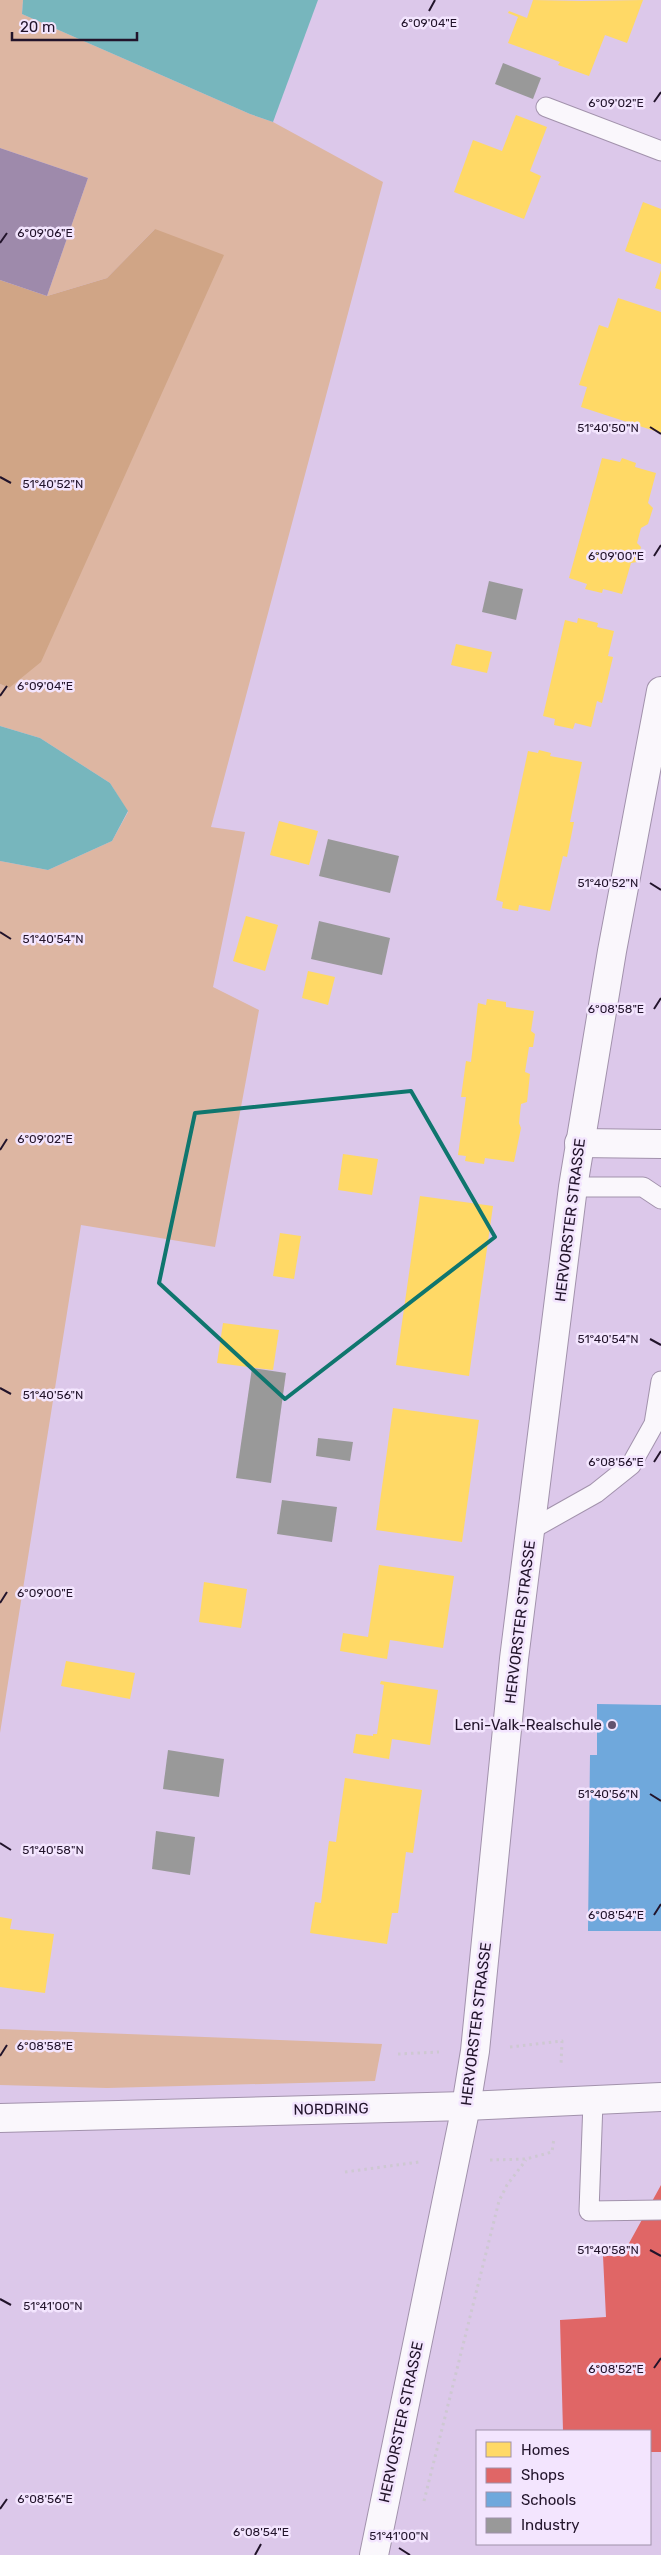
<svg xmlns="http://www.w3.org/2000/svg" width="661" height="2555" font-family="Rubik,sans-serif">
	<rect width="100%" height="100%" fill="#dcc8ea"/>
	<g fill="#ddb6a2">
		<path d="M0,0H23L22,14L250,114L273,122L383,182L211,827L245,832L213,987L259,1010L215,1247L81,1225L0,1733V861L48,870L112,841L128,812L110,783L40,738L0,726V684L9,688L155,229L107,278L47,296L88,178L0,148Z"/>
		<path d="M0,2029L382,2044L375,2081L107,2088L0,2085Z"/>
	</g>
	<path fill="#d0a586" d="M155,229L224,255L41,662L9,688L0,684V280L47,296L107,278Z"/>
	<g fill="#77b6bd">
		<path d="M23,0H318L273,122L250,114L22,14Z"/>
		<path d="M0,726L40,738L110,783L128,811L112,841L48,870L0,861Z"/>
	</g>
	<g fill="#ffd966">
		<path d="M533,0L582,1L643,0L627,43L605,35L589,76L558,65L560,62L508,43L518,17L508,13L509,11L527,18Z"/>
		<path d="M516,115L547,127L530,171L541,176L524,219L454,192L473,140L502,151Z"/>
		<path d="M643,202L661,209V264L625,251Z"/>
		<path d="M661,270V290L655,288Z"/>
		<path d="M618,298L661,312V433L581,407L587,387L579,385L599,325L608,328Z"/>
		<path d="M602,458L620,462L622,458L636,463L635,467L656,473L648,503L653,508L648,524L641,528L637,543L641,547L637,562L631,563L622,594L603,589L602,593L585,589L587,584L569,578Z"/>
		<path d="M578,618L598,623L597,627L614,631L608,656L613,657L602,703L597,701L591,727L575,723L573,729L554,725L555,719L543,716L565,620L577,623Z"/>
		<path d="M456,644L492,652L487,673L451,665Z"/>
		<path d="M539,750L551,753L550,756L582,762L570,822H574L567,857L563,856L550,911L519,905L518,911L502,908L503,902L496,900L528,751L538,753Z"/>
		<path d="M279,821L318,831L309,865L270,855Z"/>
		<path d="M246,916L278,925L265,971L233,961Z"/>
		<path d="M308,971L335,977L328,1005L302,998Z"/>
		<path d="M487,999L506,1002V1007L534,1011L531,1031L535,1034L533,1047H529L525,1072L530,1074L527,1102L521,1104L519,1123L521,1128L514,1162L485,1158L484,1164L465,1161L466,1156L458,1155L466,1097H461L466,1061L471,1062L478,1003L486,1005Z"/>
		<path d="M343,1154L378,1159L372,1195L338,1190Z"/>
		<path d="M420,1196L493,1206L469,1376L396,1365Z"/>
		<path d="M280,1233L301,1236L294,1279L273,1276Z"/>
		<path d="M223,1323L279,1330L273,1370L217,1363Z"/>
		<path d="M393,1408L479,1420L462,1542L376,1530Z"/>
		<path d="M379,1565L454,1576L443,1648L390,1640L387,1659L340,1651L343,1633L368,1637Z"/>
		<path d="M204,1582L247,1589L241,1628L199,1622Z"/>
		<path d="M66,1661L135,1673L130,1699L61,1686Z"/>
		<path d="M381,1681L438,1690L430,1745L392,1739L389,1759L353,1753L356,1734L373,1736V1734H377L384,1685L380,1684Z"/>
		<path d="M345,1778L422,1790L413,1853L406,1852L398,1913H392L387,1944L310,1933L315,1902L321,1903L329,1841L336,1842Z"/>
		<path d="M0,1917L12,1919L10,1929L54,1934L45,1993L0,1987Z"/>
	</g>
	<path fill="#e06666" d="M661,2185V2452H650V2431H563L560,2320L606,2317L603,2256H622Z"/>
	<path fill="#6fa8dc" d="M597,1704L661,1705V1931H588L590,1755H597Z"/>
	<g fill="#999">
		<path d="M503,63L541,78L533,99L495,84Z"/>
		<path d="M489,581L523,589L516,620L482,612Z"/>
		<path d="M328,839L399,856L390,893L319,876Z"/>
		<path d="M319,921L390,938L382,975L311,959Z"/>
		<path d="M252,1368L286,1373L271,1483L236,1478Z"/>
		<path d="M318,1438L353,1442L350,1461L316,1456Z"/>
		<path d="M282,1500L337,1507L332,1542L277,1534Z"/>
		<path d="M168,1750L224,1759L219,1797L163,1789Z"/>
		<path d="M156,1831L195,1837L190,1875L152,1869Z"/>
	</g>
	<path fill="#9e8aab" d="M0,148L88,178L47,296L0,280Z"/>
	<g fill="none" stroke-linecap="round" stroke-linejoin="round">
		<g stroke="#a292ac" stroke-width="21">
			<g id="lane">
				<path d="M546,107L661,151"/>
				<path d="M573,1187H643L661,1199"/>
				<path d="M532,1529L596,1493L631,1465L654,1424L661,1381"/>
				<path d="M593,2102L589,2211L661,2210"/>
			</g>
		</g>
		<g stroke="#a292ac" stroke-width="30">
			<g id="street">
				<path d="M579,1143L661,1144"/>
				<path d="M466,2106L475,2051L514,1659L573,1187L612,951L661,691"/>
			</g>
		</g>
		<g stroke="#a292ac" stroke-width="30">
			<g id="secondary">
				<path d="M0,2118L466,2106L661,2097"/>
				<path d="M374,2555L466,2106"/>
			</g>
		</g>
		<g stroke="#cec8d2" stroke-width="3" stroke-dasharray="2.5 4" stroke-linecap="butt">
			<path d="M510,2047L562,2041L561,2065"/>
			<path d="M398,2054L439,2052"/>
			<path d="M490,2160L526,2159L552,2152L554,2138"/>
			<path d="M345,2172L419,2162"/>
			<path d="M424,2501L499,2201L507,2185L526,2160"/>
		</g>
		<use href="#lane" stroke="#faf7fc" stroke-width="19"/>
		<use href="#street" stroke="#faf7fc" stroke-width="28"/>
		<use href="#secondary" stroke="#faf7fc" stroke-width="28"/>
	</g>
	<path fill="none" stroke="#0f766e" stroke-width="4" stroke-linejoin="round" d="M411,1091L495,1237L285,1399L159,1283L195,1113Z"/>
	<path fill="none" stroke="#22142b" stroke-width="2" d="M429,11L435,0M654,102L661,92M0,243L7,233M650,427L661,434M0,477L11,483M654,556L661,545M0,696L7,686M650,883L661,890M0,932L11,939M654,1009L661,998M0,1150L7,1139M650,1339L661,1345M0,1388L11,1394M654,1462L661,1451M0,1603L7,1592M650,1794L661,1801M0,1843L11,1850M654,1915L661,1904M0,2056L7,2045M650,2250L661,2256M0,2299L11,2305M654,2368L661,2358M0,2509L7,2499M399,2548L410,2555M255,2555L261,2544"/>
	<circle fill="#63536e" stroke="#f3e5fe" stroke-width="2" cx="612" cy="1725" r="5"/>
	<g text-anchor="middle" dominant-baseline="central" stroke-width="5" stroke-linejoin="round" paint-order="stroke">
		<g font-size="15" fill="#22142b" stroke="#f3e5fe">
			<text transform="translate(570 1220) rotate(-83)">HERVORSTER STRASSE</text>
			<text transform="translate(520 1622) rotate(-83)">HERVORSTER STRASSE</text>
			<text transform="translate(476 2024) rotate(-83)">HERVORSTER STRASSE</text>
			<text transform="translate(331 2109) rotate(-1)">NORDRING</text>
			<text transform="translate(401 2422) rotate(-78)">HERVORSTER STRASSE</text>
		</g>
		<g font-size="15" fill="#22142b" stroke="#f3e5fe" text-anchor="end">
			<text x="602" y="1725">Leni-Valk-Realschule</text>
		</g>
	</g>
	<g font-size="12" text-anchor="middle" fill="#22142b" stroke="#f3e5fe" stroke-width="5" stroke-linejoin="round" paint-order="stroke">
		<text x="429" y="27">6°09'04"E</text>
		<text x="616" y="107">6°09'02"E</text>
		<text x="45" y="237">6°09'06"E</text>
		<text x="608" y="432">51°40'50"N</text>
		<text x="53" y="488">51°40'52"N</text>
		<text x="616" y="560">6°09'00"E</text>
		<text x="45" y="690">6°09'04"E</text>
		<text x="608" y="887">51°40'52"N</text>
		<text x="53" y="943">51°40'54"N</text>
		<text x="616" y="1013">6°08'58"E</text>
		<text x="45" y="1143">6°09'02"E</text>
		<text x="608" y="1343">51°40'54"N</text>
		<text x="53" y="1399">51°40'56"N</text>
		<text x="616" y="1466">6°08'56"E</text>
		<text x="45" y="1597">6°09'00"E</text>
		<text x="608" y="1798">51°40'56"N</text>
		<text x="53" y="1854">51°40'58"N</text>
		<text x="616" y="1919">6°08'54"E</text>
		<text x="45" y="2050">6°08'58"E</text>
		<text x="608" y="2254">51°40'58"N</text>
		<text x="53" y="2310">51°41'00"N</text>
		<text x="616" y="2373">6°08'52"E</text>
		<text x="45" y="2503">6°08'56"E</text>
		<text x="261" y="2536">6°08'54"E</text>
		<text x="399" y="2540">51°41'00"N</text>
	</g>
	<rect x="476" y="2430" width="175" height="115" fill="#f3e5fe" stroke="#9f91aa"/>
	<rect x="486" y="2442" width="25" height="15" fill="#ffd966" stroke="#9f91aa"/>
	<text x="521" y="2455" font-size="15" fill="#22142b">Homes</text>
	<rect x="486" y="2468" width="25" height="15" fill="#e06666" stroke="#9f91aa"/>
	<text x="521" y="2480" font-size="15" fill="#22142b">Shops</text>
	<rect x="486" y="2492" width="25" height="15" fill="#6fa8dc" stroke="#9f91aa"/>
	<text x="521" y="2505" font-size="15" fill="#22142b">Schools</text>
	<rect x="486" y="2518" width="25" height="15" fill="#999999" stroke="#9f91aa"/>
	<text x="521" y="2530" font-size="15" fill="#22142b">Industry</text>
	<path d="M12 32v8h125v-8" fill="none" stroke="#22142b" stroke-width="2.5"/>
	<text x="20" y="32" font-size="15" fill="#22142b" stroke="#f3e5fe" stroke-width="4" paint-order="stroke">20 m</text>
</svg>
